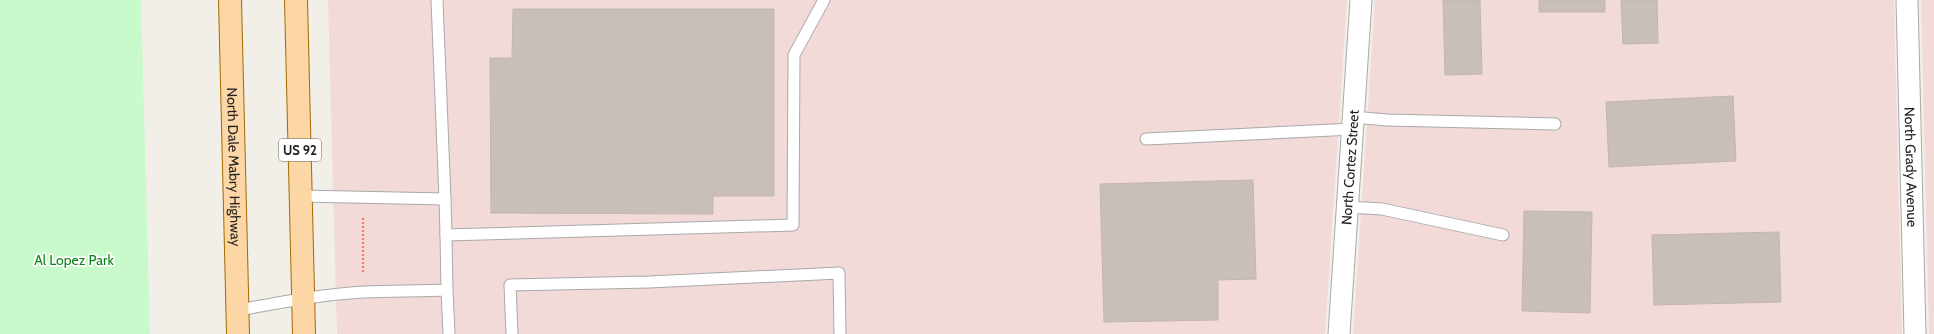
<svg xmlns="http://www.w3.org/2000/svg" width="1934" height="334" font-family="Cabin,sans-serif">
	<rect width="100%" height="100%" fill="#f2efe9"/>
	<g fill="#f2dad9">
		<path d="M328,0H1347L1325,334H337Z"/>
		<path d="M1375,0H1894L1902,334H1353Z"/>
		<path d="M1921,0H1934V334H1929Z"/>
	</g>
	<path fill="#c8facc" d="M0,0H141L150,334H0Z"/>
	<g fill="#c7bfb8" stroke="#c4b6ab">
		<path d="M1443,0H1480L1482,74L1445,75Z"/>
		<rect x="1539" y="0" width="66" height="12"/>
		<path d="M1621,0H1657L1658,43L1623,44Z"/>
		<path d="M513,9H774V196H713V214L491,213L490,58H512Z"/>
		<path d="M1733,96L1736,161L1609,167L1606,102Z"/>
		<path d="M1253,180L1256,279L1218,280V320L1104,322L1100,184Z"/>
		<path d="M1524,211L1592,212L1590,313L1522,311Z"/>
		<path d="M1779,232L1781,302L1654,305L1652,235Z"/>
	</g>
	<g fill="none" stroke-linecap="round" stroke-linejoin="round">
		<g stroke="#a9a9a9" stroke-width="13">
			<g id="service">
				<path d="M1353,117L1387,120L1555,124"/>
				<path d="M1146,139L1353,129"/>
				<path d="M301,196L445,199L437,0"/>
				<path d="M445,199L446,235"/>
				<path d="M1347,207L1382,209L1503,235"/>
				<path d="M447,290L449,334"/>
				<path d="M238,310C279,303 322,294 365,292C392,291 420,291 447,290L446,235L793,225L794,55L824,0"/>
				<path d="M512,334L510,285L649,282L839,273L840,334"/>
			</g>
		</g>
		<g stroke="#a9a9a9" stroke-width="23">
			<g id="minor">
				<path id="s1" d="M1907,0L1915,334"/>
				<path id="s2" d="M1339,334L1361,0"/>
			</g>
		</g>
		<g stroke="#a06b00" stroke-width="24">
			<g id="primary">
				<path id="s3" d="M230,0L238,334"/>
				<path d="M296,0L304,334"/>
			</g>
		</g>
		<path stroke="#fa8072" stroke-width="2.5" stroke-dasharray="2 2" stroke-linecap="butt" d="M363,218V273"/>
		<use href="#service" stroke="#fff" stroke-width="11"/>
		<use href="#minor" stroke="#fff" stroke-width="21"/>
		<use href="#primary" stroke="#fcd6a4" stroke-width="22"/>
	</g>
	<g text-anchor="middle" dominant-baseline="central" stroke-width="3.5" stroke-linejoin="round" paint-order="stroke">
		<rect fill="#fff" stroke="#646464" stroke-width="1" x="279" y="139" width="42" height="22" rx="3"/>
		<g font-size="13" font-weight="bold" fill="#222">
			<text x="300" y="150">US 92</text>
		</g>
		<g font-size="14" fill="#222" stroke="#fff">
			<text stroke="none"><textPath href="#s3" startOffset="167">North Dale Mabry Highway</textPath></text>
			<text stroke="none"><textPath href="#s2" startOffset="167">North Cortez Street</textPath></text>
			<text stroke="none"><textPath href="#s1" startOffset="167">North Grady Avenue</textPath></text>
		</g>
		<g font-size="14" fill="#0c8416" stroke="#fff">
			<text x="74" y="260">Al Lopez Park</text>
		</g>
	</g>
</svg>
